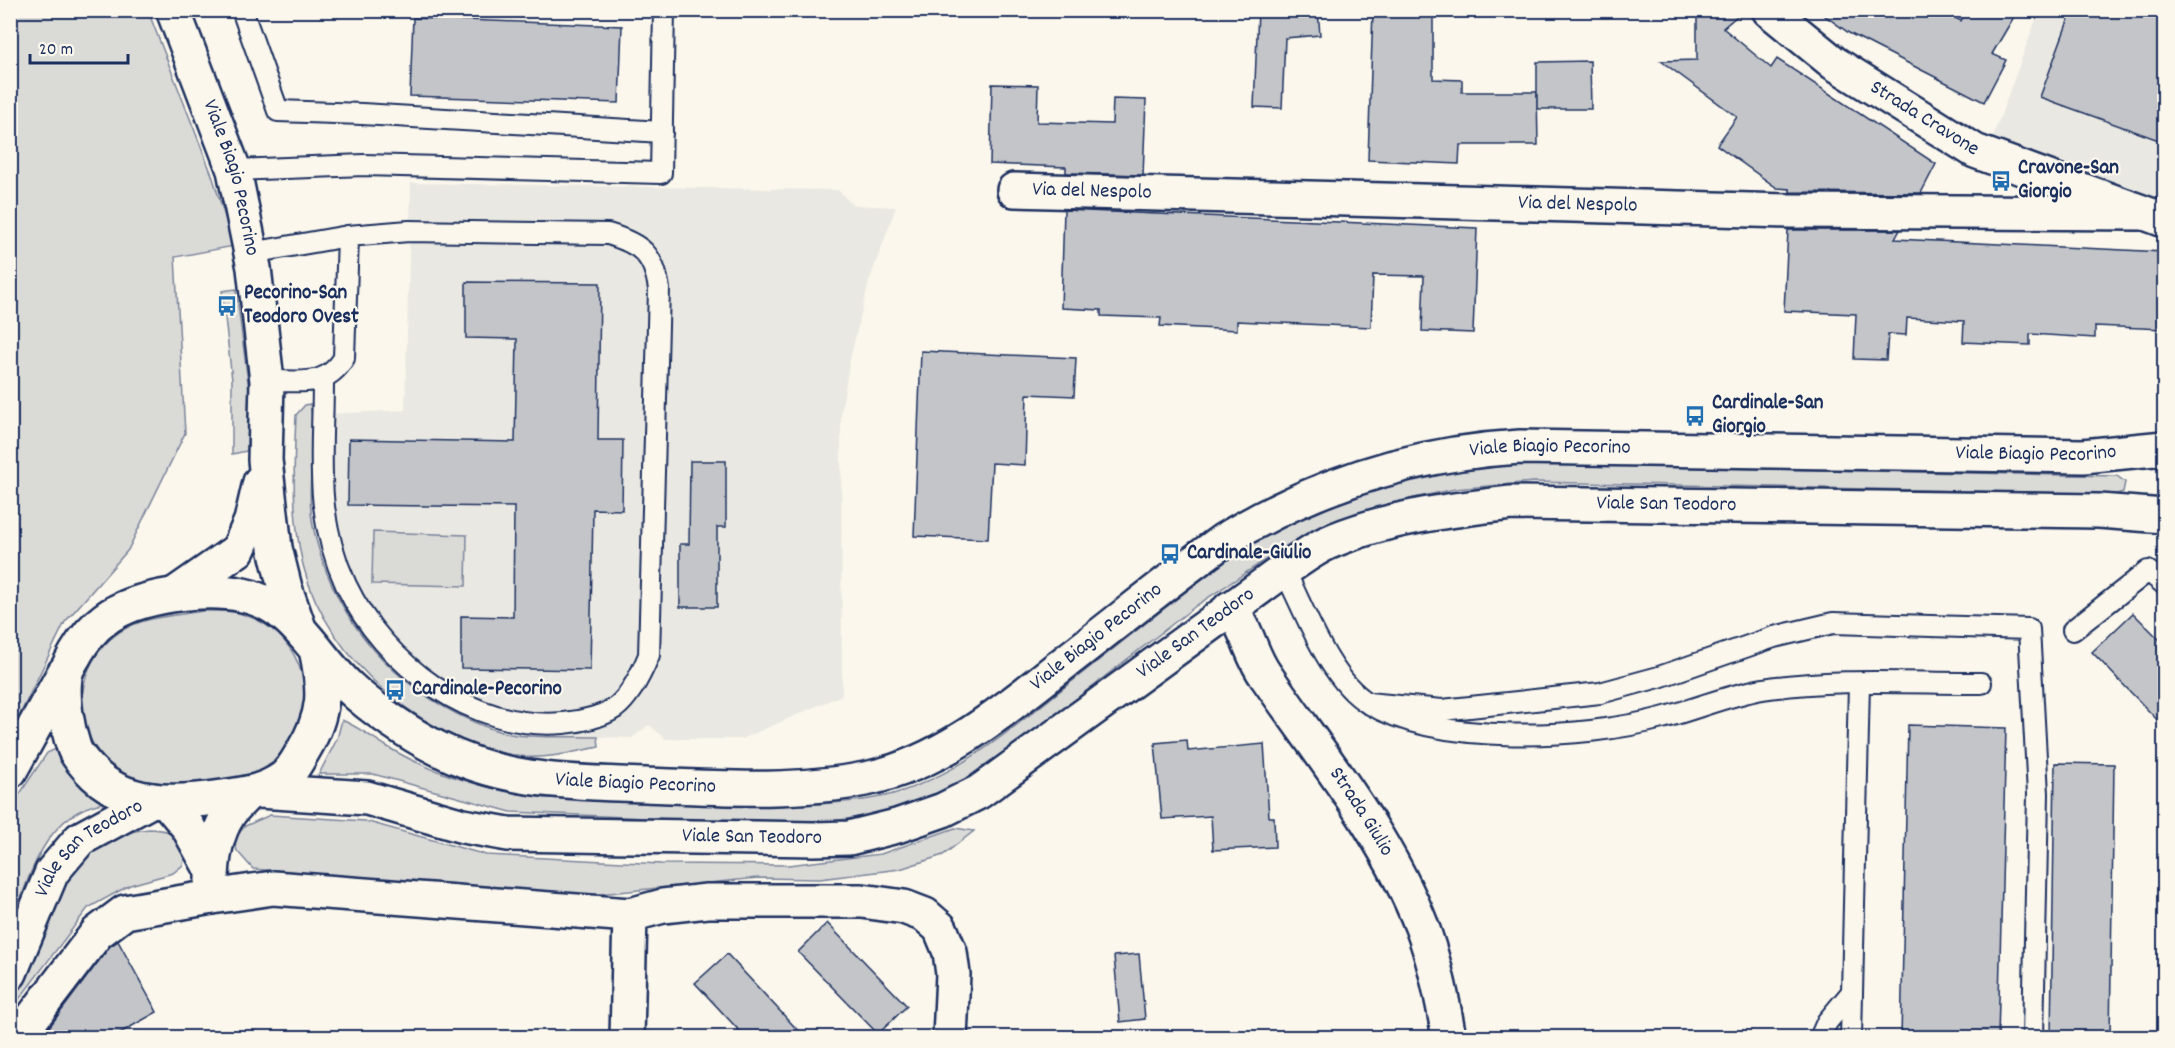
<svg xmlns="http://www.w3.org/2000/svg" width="2175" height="1048" font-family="Dekko,sans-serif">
	<rect width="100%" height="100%" fill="#fbf7ec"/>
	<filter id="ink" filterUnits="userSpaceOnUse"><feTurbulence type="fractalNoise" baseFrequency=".0167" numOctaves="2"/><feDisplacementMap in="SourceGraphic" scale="12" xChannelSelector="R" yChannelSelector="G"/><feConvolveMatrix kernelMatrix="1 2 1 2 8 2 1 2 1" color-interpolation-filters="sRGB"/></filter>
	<g filter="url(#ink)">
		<g fill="#eae8e2">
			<path d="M2039,11H2079L2164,41V205L1991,142Z"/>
			<path d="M411,183L838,190L853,205L896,207L869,282L850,359L841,412L842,695L742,739H666L649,725L632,738L516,735L467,719L438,705L412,687L370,648L354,627L329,581L313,525L309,481L312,415L405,410Z"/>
		</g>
		<g fill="#dadad7" stroke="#7a849a" stroke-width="1.5">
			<path d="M11,11H148L212,175L234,246L175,257L185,433L128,550L65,622L11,733Z"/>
			<path d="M236,289L249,390L247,451L232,454V380L222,291Z"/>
			<path d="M310,404C318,444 305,486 313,526C330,609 382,676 457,714C475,723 496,732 516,735C543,738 571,736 598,737L599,747C576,751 550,759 527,757C428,746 327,661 303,565C291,515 294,465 296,415L305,405Z"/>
			<path d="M1519,464L2117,476L2125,482L2123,492L2117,494L1533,482L1455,489L1410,499L1364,511L1289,544L1197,605L982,772L927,802L869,816L802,825L511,812L373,774H319L337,739L342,720C358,727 370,736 386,746C432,774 491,791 545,798L803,805C833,803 864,802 893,794C954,776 1002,737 1051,698C1089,668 1127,638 1165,608C1192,587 1219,565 1248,546C1329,496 1424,469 1519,464Z"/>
			<path d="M373,532L467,535L466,586L372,584Z"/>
			<path d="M203,611C219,611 233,610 248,616C295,633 318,686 296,730C287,747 274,764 257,773C231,785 191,786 163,785C76,783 52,667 128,627C150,616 179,615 203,611Z"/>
			<path d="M58,748L86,789L102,803C44,814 29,878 11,926V807L47,753Z"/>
			<path d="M270,815L365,821L486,855L661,864L788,865L881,854L955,828L974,831L943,855L900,869L820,879L758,878L589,895L538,893L253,869L237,851L234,839L245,826Z"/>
			<path d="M149,829C176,830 188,836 183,865L173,873L130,885L88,908L11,1010C10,987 28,968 39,949C53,923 62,883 80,861C98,839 122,832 149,829Z"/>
		</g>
		<g fill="#c3c5c9" stroke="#1b2f5e" stroke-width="1.5">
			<path d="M1258,10H1318L1320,35L1285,38L1282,108L1254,107Z"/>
			<path d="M1373,10H1433V79L1462,80V92H1537L1538,145H1460L1459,164L1368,160Z"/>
			<path d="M1697,10H1744L1723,28L1771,68L1777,59L1936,164L1921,193L1790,192V189L1777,188L1717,145L1737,117L1661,61L1697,60Z"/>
			<path d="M1817,10H1940L1961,21L1966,10H2018L1992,54L2006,60L1984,102L1849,33Z"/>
			<path d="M2072,10H2164V142L2040,97Z"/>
			<path d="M413,18L622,26L619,103L410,96Z"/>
			<path d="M1590,61L1591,109H1537V62Z"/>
			<path d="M992,84L1038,85L1037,122L1112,124L1113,99L1146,100L1143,175L1066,173V167L990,164Z"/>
			<path d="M1064,210L1477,228L1473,333L1422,331L1424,276L1373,275L1371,327L1237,321V330L1160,326L1161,318L1101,316V310L1061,308Z"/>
			<path d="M1788,230H1900L1895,239L2164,252V329L2095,326V338L2030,334V345L1963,342L1964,321L1907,318L1906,335L1888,334L1886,360L1854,359L1856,314L1784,311Z"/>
			<path d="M466,282L600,283L598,440H623L622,510L593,509L590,670L461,668V616L513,617L514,507L348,505L349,439L515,442L517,339L466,338Z"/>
			<path d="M921,351L1076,358L1074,396L1027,394L1025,465L992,463L988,539L914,536Z"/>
			<path d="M690,461H726V527H717V607H680V544H689Z"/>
			<path d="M2133,613L2164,644V727L2092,652Z"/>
			<path d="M1908,725L2006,728L1998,1038H1901Z"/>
			<path d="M1187,740L1188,751L1264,744L1269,817H1274L1275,847L1213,850L1211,816L1162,819L1155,743Z"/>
			<path d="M2055,763L2114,764L2110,1038H2051Z"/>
			<path d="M827,923L907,1006L878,1034L798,952Z"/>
			<path d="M118,941L157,1012L111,1038H41L110,946Z"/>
			<path d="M727,954L805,1038H746L695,983Z"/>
			<path d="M1139,954L1145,1019L1120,1022L1114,956Z"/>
		</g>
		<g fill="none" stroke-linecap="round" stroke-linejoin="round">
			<g stroke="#1b2f5e" stroke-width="24">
				<g id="lane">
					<path d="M242,10L278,111L362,114L662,132"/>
					<path d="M234,170L364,165L661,173L664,10"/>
					<path d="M251,253L348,236L409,231L608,234C641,244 654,254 659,289L649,655C642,672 631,696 615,708C600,718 581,721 563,723C473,731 384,665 346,585C313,512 323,456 323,380"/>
					<path d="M267,381C300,380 325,389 344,358L348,236"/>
					<path d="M1284,570C1305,610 1329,680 1368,703C1439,746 1584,739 1662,718C1696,709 1728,695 1763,689C1834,678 1909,683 1981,683"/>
					<path d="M2073,630L2148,571L2164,584"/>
					<path d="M1368,703L1442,710L1600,693L1659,677L1774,637L1833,623L2029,629L2038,794L2033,1038"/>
					<path d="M1820,1038L1827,1022L1852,992"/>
					<path d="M1851,1038L1859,683"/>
				</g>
			</g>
			<g stroke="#1b2f5e" stroke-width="38">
				<g id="street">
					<path id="s1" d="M173,10L234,170L254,268L267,381L265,460L275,548L285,588L298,625"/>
					<path id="s2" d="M1014,190L1790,211L2140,213"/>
					<path d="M175,594L238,550L251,521L260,482"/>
					<path id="s3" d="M1230,608C1249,631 1250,654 1266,676C1322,757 1386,834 1422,927C1435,962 1443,1001 1449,1038"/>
					<path d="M248,793C242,800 234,806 229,814C213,838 211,870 212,897L273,888L630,915L663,906L707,901H862L904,907L925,915L940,928L950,952L953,974L950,1038"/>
					<path d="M167,802L188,827L210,867"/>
					<path d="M17,1038L97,933L125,912L212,897"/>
					<path d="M627,1038L630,915"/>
				</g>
			</g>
			<g stroke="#1b2f5e" stroke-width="38">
				<g id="secondary">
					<path id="s4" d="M1769,10L1834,63L1975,151L2164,220"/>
					<path id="s5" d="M316,649C325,691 326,713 303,751C297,761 291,773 282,779C264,792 243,794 222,797C176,804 123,807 89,769C83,762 77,756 74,748C67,727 62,699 65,677C66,668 72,661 76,653C83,641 94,627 105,619C137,595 205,587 243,595C295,606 313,653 349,687C371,708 409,734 437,748C505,783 571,782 646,785C719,788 798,793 870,778C946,761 1008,707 1068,660C1120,620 1171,578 1224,540C1316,484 1413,453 1520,447L2083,456L2164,448"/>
					<path d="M10,771L64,673"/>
					<path id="s6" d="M259,791L367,798L463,826L508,834L814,839L849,838L897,826L943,810L979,792L1284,570C1298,561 1312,550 1327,543C1384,518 1449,510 1511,503L2099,511L2164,516"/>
					<path id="s7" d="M10,973L52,872L80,839L152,800"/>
				</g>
			</g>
			<use href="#lane" stroke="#fbf7ec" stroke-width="20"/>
			<use href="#street" stroke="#fbf7ec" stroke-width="33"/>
			<use href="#secondary" stroke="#fbf7ec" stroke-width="33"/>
		</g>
	</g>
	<defs>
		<g id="bus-bare" transform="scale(1.62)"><path d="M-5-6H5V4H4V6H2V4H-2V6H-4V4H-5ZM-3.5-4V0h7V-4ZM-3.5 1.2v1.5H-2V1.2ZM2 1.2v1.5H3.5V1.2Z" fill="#1f6fb2" stroke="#fbf7ec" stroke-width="2.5" paint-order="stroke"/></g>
	</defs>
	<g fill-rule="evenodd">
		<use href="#bus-bare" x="2001" y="181"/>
		<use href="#bus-bare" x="227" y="306"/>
		<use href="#bus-bare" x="1695" y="416"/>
		<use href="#bus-bare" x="1170" y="554"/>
		<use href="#bus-bare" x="395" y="690"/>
	</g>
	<g text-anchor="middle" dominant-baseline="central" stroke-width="4.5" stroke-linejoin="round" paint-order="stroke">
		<g font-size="21" fill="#1b2f5e" stroke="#fbf7ec">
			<text stroke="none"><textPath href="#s4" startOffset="190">Strada Cravone</textPath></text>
			<text stroke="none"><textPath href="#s1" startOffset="178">Viale Biagio Pecorino</textPath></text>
			<text stroke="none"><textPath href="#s2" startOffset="78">Via del Nespolo</textPath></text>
			<text stroke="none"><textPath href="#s2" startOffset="564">Via del Nespolo</textPath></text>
			<text stroke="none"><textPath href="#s5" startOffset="2122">Viale Biagio Pecorino</textPath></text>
			<text stroke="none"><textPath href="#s5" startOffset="2608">Viale Biagio Pecorino</textPath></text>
			<text stroke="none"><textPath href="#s6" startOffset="1506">Viale San Teodoro</textPath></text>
			<text stroke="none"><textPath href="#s6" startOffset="1002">Viale San Teodoro</textPath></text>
			<text stroke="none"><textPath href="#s5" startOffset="1618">Viale Biagio Pecorino</textPath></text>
			<text stroke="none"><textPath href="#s5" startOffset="1114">Viale Biagio Pecorino</textPath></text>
			<text stroke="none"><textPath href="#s3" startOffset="243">Strada Giulio</textPath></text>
			<text stroke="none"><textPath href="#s6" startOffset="498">Viale San Teodoro</textPath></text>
			<text stroke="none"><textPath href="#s7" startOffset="153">Viale San Teodoro</textPath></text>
		</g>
		<g font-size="21" font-weight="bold" fill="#1b2f5e" stroke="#fbf7ec" text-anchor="start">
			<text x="2018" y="169">Cravone-San<tspan x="2018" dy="24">Giorgio</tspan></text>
			<text x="244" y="294">Pecorino-San<tspan x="244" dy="24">Teodoro Ovest</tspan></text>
			<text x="1712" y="404">Cardinale-San<tspan x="1712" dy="24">Giorgio</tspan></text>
			<text x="1187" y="554">Cardinale-Giulio</text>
			<text x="412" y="690">Cardinale-Pecorino</text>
		</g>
	</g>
	<rect width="2175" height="1048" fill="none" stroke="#fbf7ec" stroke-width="36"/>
	<rect x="18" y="18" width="2139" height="1012" fill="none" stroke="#1b2f5e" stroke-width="2" filter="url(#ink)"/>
	<path d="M30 54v9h98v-9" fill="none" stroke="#1b2f5e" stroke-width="3"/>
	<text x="39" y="54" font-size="18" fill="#1b2f5e" stroke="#fbf7ec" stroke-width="4.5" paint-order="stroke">20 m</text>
</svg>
